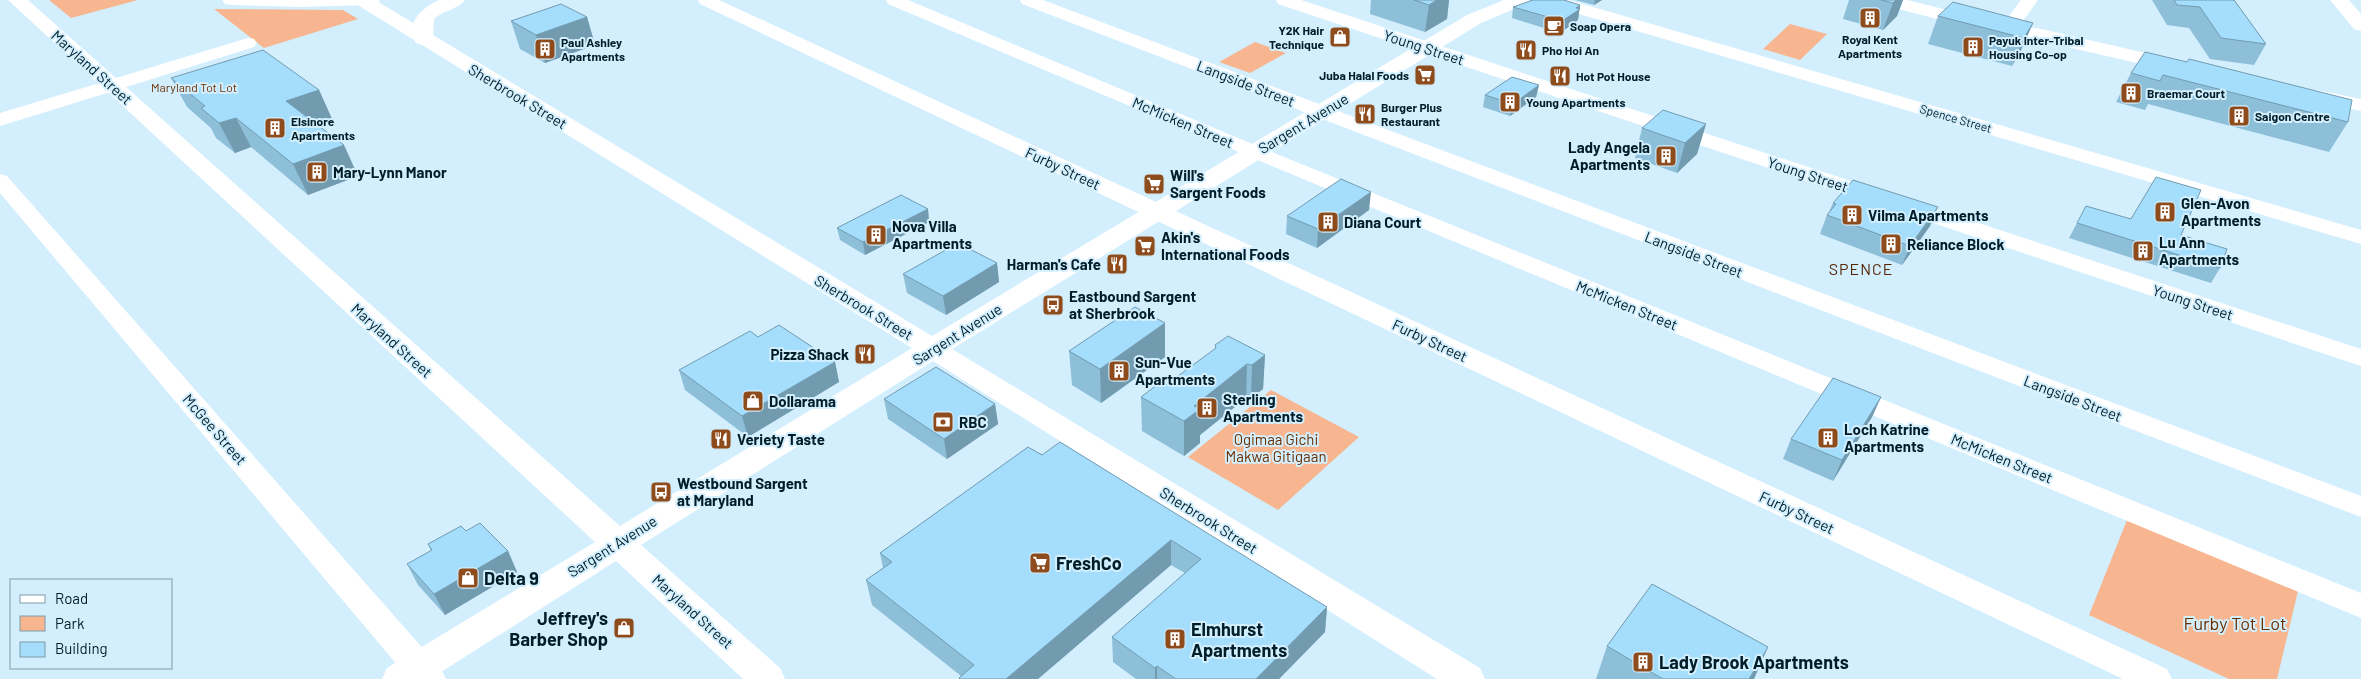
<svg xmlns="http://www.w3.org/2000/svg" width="2361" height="679" font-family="Barlow,sans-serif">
	<rect width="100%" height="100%" fill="#d3effe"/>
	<g fill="#f7b690">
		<path d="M49,0H138L71,18Z"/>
		<path d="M214,9L343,10L358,19L264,48Z"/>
		<path d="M1790,24L1827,34L1800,60L1763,49Z"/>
		<path d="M1255,42L1286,53L1250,73L1219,62Z"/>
		<path d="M1271,390L1359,437L1278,510L1188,457Z"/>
		<path d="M2127,520L2298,591L2277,679H2229L2089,615Z"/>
	</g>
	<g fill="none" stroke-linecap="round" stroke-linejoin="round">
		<g fill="#fff" fill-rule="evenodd">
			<path d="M698,0H719L2167,669L2172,679H2123L700,4Z"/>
			<path d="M886,0H908L1262,148L2361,593V618L1248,156L888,4Z"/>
			<path d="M1020,0H1043L2361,496V517L1022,4Z"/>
			<path d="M1276,0H1301L2361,349V366L1278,4Z"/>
			<path d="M1543,0H1569L2361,230V244L1545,4Z"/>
			<path d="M2021,0H2038L2013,35H2001L1998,31Z"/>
			<path d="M248,38L254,39L257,43L254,47L120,89H106L104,85L106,81Z"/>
			<path d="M0,174L7,176L441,669L446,679H409L0,193Z"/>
		</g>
		<path fill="#fff" fill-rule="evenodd" d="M113,79L120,81L123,85L120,89L0,126V113Z"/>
		<g fill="#fff" fill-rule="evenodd">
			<path d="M8,0H28L620,526L912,348L356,4L353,0H375L932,336L1467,15L1504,0H1529L1526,4L1481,23L952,349L1480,668L1485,679H1437L933,361L641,545L780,668L785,679H743L616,561L430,679H382L387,668L595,542Z"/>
			<path d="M1876,0H1907L2007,25L2037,28L2176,60L2183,62L2186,66L2183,70L2176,72L2037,40L2007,37L1879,4Z"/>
			<path d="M2330,0H2349L2361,14V31L2354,29Z"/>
			<path d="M2316,90L2361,99V111L2309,100L2306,96L2309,92Z"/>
		</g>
		<g fill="#fff" fill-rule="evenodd">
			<path d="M222,0H380L377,4L371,5L301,7L231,5L225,4Z"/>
			<path d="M439,0H465C459,9 442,11 434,19L433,39L430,43L423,45L416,43C403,24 423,7 439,0Z"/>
		</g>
	</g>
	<g fill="#8dbfd9">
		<path d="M1371,0H1449L1447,19L1425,32L1370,14Z"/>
		<path d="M1575,0H1602L1594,5Z"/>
		<path d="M1849,0H1903L1897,16L1883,30L1843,19Z"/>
		<path d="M2152,0H2234L2266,44L2254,65L2210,59L2189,28L2167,25Z"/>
		<path d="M1580,5L1578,20L1560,33L1512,18L1513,7Z"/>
		<path d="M1938,16L2033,23L2021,50L2012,66L1928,44Z"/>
		<path d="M587,17L595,45L545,63L520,49L511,21Z"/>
		<path d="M2145,52L2348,122L2329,152L2148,104L2145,110L2116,102L2131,73Z"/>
		<path d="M171,78L319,90L332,119L317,125L358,176L308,195L251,147L235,153L216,138L211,128L187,107Z"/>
		<path d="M1539,85L1536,97L1510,116L1483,107L1485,95Z"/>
		<path d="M1706,124L1697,154L1677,173L1635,158L1642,128Z"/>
		<path d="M1833,203L1930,226L1902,265L1820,234L1827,215L1829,212Z"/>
		<path d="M928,209L929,222L865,255L840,240L837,228Z"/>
		<path d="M1369,210L1317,248L1286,234L1287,216Z"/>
		<path d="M2077,223L2181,235L2220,268L2211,283L2069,238Z"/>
		<path d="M997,263L999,282L946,315L907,293L903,274Z"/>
		<path d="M1165,323V357L1101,403L1072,385L1069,351Z"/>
		<path d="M758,337L835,362L839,382L748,437L685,390L679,370Z"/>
		<path d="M1215,345L1265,355L1263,389L1251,398H1246L1200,435V443L1184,456L1142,431L1141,397L1163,387L1215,349Z"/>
		<path d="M1881,397L1872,417L1833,481L1783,459L1791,439Z"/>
		<path d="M884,399L995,404L998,424L947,459L888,419Z"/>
		<path d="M1028,447L1327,607L1325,632L1279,679H1136L1113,662L1112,637L1185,573L1171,565L1038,679H959V678L961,676L872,605L866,580L883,568L880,553Z"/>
		<path d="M466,531L508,551L517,572L445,615L418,585L407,564L431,551L428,544Z"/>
		<path d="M1607,646L1754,679H1596Z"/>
	</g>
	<g fill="#739bb0">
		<path d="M1437,0H1449L1447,19L1425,32L1429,5Z"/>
		<path d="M1595,0H1602L1594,5Z"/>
		<path d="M1896,0H1903L1897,16L1883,30L1893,3Z"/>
		<path d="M1580,5L1578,20L1560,33L1562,21L1576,8Z"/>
		<path d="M587,17L595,45L545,63L536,35Z"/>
		<path d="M2033,23L2021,50L2012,66L2024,38Z"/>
		<path d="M1539,85L1536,97L1510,116L1513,104Z"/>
		<path d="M319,90L332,119L300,131L286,101Z"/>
		<path d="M236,118L251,147L235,153L219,123Z"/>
		<path d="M1706,124L1697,154L1677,173L1685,143Z"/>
		<path d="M344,145L358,176L308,195L293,164Z"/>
		<path d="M1371,192L1369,210L1317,248L1318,229Z"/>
		<path d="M1938,207L1930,226L1902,265L1910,246Z"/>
		<path d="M928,209L929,222L865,255L863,242Z"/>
		<path d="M997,263L999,282L946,315L943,296Z"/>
		<path d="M1165,323V357L1101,403L1100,369Z"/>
		<path d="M1265,355L1263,389L1251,398L1252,365Z"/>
		<path d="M835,362L839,382L748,437L742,416Z"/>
		<path d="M1247,364L1246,398L1200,435V443L1184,456V421L1194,406Z"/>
		<path d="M1881,397L1872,417L1833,481L1842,460Z"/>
		<path d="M995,404L998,424L947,459L944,439Z"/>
		<path d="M1171,540V565L1038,679H1006Z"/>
		<path d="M508,551L517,572L445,615L434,594Z"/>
		<path d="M1327,607L1325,632L1279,679H1256Z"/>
		<path d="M1768,647L1754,679H1749Z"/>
		<path d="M1157,666V679H1155V668Z"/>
	</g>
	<g fill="#a4defc" stroke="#739bb0">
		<path d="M1414,0H1437L1429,5Z"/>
		<path d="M1533,0H1564L1580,5L1576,8L1580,9L1562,21L1513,7Z"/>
		<path d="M1881,0H1896L1893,3Z"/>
		<path d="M2174,0H2234L2266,44L2221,38L2200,7L2177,5Z"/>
		<path d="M1953,2L2033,23L2024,38L1938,16Z"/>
		<path d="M561,4L587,17L536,35L511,21Z"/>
		<path d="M263,50L319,90L286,101L344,145L293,164L236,118L219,123L201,108L205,106L171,78Z"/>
		<path d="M2145,52L2187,62L2189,59L2352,100L2348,122L2163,75L2160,81L2131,73Z"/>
		<path d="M1512,77L1539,85L1513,104L1485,95Z"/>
		<path d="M1663,110L1706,124L1685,143L1642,128Z"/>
		<path d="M2156,177L2201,190L2181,235L2227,249L2220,268L2077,223L2086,206L2131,219Z"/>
		<path d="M1341,179L1371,192L1318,229L1287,216Z"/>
		<path d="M1853,180L1938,207L1910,246L1827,215L1836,204L1833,203Z"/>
		<path d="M901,195L928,209L863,242L837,228Z"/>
		<path d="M958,243L997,263L943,296L903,274Z"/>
		<path d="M1135,307L1165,323L1100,369L1069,351Z"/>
		<path d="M779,325L835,362L742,416L679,370L750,331L758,337Z"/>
		<path d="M1228,336L1265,355L1252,365L1247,364L1194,406L1200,409L1184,421L1141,397L1158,384L1163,387L1216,348L1215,345Z"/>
		<path d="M936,367L995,404L944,439L884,399Z"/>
		<path d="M1833,378L1881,397L1842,460L1791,439Z"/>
		<path d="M1060,442L1327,607L1256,679H1176L1157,666L1155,668L1112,637L1201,559L1171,540L1006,679H960L959,678L974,665L866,580L892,562L880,553L1028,447L1042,455Z"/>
		<path d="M480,523L508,551L434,594L407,564L432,550L428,544L461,526L466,531Z"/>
		<path d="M1652,584L1768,647L1749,679H1663L1607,646Z"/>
	</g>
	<defs>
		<g id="building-square" transform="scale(1.125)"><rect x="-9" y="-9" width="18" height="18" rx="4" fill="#8e4b1c" stroke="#d3effe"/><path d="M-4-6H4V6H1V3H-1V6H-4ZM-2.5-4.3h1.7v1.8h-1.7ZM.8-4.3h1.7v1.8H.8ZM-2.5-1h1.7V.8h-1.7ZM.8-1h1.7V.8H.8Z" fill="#fff"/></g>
		<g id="cafe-square" transform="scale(1.125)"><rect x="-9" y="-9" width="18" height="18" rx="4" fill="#8e4b1c" stroke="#d3effe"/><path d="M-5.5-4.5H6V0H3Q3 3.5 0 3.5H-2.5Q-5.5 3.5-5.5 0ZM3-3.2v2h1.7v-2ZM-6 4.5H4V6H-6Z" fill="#fff"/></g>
		<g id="shop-square" transform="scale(1.125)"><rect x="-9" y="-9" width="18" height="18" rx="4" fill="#8e4b1c" stroke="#d3effe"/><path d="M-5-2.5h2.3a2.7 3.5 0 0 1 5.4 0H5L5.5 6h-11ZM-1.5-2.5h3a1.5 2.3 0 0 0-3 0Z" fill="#fff"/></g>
		<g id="restaurant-square" transform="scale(1.125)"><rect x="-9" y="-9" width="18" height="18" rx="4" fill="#8e4b1c" stroke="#d3effe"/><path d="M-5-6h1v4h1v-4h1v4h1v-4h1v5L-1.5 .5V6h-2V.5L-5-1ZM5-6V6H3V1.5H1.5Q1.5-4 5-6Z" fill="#fff"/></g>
		<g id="supermarket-square" transform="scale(1.125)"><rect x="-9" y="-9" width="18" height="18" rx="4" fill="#8e4b1c" stroke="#d3effe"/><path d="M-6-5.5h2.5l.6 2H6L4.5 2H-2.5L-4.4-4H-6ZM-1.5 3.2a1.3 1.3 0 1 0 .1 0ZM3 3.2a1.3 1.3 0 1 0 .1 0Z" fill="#fff"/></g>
		<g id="bus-square" transform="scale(1.125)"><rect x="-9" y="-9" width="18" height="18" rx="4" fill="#8e4b1c" stroke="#d3effe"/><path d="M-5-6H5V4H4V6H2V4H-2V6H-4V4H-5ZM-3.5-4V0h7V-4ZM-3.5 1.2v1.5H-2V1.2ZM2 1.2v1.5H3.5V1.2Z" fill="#fff"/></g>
		<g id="bank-square" transform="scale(1.125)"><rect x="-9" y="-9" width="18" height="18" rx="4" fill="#8e4b1c" stroke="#d3effe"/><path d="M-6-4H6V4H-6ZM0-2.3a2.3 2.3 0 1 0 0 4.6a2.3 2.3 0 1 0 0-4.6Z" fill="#fff"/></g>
	</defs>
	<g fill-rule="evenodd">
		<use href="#building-square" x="1870" y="18"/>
		<use href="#cafe-square" x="1554" y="26"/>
		<use href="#shop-square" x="1340" y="37"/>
		<use href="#building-square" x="1973" y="47"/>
		<use href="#building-square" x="545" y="49"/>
		<use href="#restaurant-square" x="1526" y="50"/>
		<use href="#supermarket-square" x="1425" y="75"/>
		<use href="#restaurant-square" x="1560" y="76"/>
		<use href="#building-square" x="2131" y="93"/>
		<use href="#building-square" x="1510" y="102"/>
		<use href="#restaurant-square" x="1365" y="114"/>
		<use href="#building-square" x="2239" y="116"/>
		<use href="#building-square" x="275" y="128"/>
		<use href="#building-square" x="1666" y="156"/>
		<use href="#building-square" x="317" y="172"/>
		<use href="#supermarket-square" x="1154" y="184"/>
		<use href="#building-square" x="2165" y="212"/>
		<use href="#building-square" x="1852" y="215"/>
		<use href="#building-square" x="1328" y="222"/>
		<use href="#building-square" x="876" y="235"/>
		<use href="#building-square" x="1891" y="244"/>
		<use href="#supermarket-square" x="1145" y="246"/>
		<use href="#building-square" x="2143" y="251"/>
		<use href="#restaurant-square" x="1117" y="264"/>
		<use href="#bus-square" x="1053" y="305"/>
		<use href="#restaurant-square" x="865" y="354"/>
		<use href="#building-square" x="1119" y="371"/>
		<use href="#shop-square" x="753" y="401"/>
		<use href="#building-square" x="1207" y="408"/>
		<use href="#bank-square" x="943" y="422"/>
		<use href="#building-square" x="1828" y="438"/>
		<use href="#restaurant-square" x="721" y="439"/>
		<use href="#bus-square" x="661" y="492"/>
		<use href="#supermarket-square" x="1040" y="563"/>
		<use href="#shop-square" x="468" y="578"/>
		<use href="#shop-square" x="624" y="628"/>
		<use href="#building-square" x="1175" y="639"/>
		<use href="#building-square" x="1643" y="662"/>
	</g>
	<g text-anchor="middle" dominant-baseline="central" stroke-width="4" stroke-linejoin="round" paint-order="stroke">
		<g font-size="12" font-weight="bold" fill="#001d2a" stroke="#d3effe" text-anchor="start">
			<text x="1570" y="26">Soap Opera</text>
			<text x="1324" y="30" text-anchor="end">Y2K Hair<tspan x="1324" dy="14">Technique</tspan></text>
			<text x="1870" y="39" text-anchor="middle">Royal Kent<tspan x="1870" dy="14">Apartments</tspan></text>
			<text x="1989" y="40">Payuk Inter-Tribal<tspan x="1989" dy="14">Housing Co-op</tspan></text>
			<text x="561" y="42">Paul Ashley<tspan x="561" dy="14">Apartments</tspan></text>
			<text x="1542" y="50">Pho Hoi An</text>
			<text x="1409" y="75" text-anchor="end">Juba Halal Foods</text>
			<text x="1576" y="76">Hot Pot House</text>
			<text x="2147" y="93">Braemar Court</text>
			<text x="1526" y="102">Young Apartments</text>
			<text x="1381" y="107">Burger Plus<tspan x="1381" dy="14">Restaurant</tspan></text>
			<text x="2255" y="116">Saigon Centre</text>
			<text x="291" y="121">Elsinore<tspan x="291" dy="14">Apartments</tspan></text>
		</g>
		<g font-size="12" fill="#6a2f00" stroke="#d3effe">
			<text x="194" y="87">Maryland Tot Lot</text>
		</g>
		<g font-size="12" fill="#001d2a" stroke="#d3effe">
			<text transform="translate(1956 118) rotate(16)">Spence Street</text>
		</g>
		<g font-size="15" fill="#001d2a" stroke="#d3effe">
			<text transform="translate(1424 47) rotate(18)">Young Street</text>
			<text transform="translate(92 67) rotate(42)">Maryland Street</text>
			<text transform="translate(1246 83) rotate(21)">Langside Street</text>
			<text transform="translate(518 96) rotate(31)">Sherbrook Street</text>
			<text transform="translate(1183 122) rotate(23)">McMicken Street</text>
			<text transform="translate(1303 123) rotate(-31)">Sargent Avenue</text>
			<text transform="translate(1063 168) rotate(25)">Furby Street</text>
			<text transform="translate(1808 174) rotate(18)">Young Street</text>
			<text transform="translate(1694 254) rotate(21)">Langside Street</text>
			<text transform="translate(2193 302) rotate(18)">Young Street</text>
			<text transform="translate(1627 305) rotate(22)">McMicken Street</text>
			<text transform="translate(864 307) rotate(31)">Sherbrook Street</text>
			<text transform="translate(957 334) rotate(-32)">Sargent Avenue</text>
			<text transform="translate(392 340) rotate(42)">Maryland Street</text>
			<text transform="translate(1430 340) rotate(25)">Furby Street</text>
			<text transform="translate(2073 398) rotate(21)">Langside Street</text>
			<text transform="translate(215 429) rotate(49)">McGee Street</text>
			<text transform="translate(2002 458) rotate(22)">McMicken Street</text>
			<text transform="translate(1797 512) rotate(25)">Furby Street</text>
			<text transform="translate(1209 520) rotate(32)">Sherbrook Street</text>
			<text transform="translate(612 546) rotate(-32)">Sargent Avenue</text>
			<text transform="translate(693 611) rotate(42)">Maryland Street</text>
		</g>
		<g font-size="15" font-weight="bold" fill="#001d2a" stroke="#d3effe" text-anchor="start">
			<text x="1650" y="147" text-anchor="end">Lady Angela<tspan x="1650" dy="17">Apartments</tspan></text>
			<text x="333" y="172">Mary-Lynn Manor</text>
			<text x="1170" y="175">Will's<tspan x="1170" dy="17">Sargent Foods</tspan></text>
			<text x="2181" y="203">Glen-Avon<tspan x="2181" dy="17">Apartments</tspan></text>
			<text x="1868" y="215">Vilma Apartments</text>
			<text x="1344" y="222">Diana Court</text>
			<text x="892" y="226">Nova Villa<tspan x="892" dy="17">Apartments</tspan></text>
			<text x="1161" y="237">Akin's<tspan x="1161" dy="17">International Foods</tspan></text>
			<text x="2159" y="242">Lu Ann<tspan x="2159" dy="17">Apartments</tspan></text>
			<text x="1907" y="244">Reliance Block</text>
			<text x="1101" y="264" text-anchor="end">Harman's Cafe</text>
			<text x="1069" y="296">Eastbound Sargent<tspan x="1069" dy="17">at Sherbrook</tspan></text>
			<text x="849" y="354" text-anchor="end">Pizza Shack</text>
			<text x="1135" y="362">Sun-Vue<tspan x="1135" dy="17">Apartments</tspan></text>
			<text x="1223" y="399">Sterling<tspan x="1223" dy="17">Apartments</tspan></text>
			<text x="769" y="401">Dollarama</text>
			<text x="959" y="422">RBC</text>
			<text x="1844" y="429">Loch Katrine<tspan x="1844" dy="17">Apartments</tspan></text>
			<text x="737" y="439">Veriety Taste</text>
			<text x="677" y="483">Westbound Sargent<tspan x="677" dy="17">at Maryland</tspan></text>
		</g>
		<g font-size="15" fill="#6a2f00" stroke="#d3effe">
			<text x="1276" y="439">Ogimaa Gichi<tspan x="1276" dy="17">Makwa Gitigaan</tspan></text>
		</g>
		<g font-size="16" letter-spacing="1" fill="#542604" stroke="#d3effe">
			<text x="1861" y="268">SPENCE</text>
		</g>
		<g font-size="18" font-weight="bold" fill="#001d2a" stroke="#d3effe" text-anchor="start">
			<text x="1056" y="563">FreshCo</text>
			<text x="484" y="578">Delta 9</text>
			<text x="608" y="618" text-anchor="end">Jeffrey's<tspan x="608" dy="21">Barber Shop</tspan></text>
			<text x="1191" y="629">Elmhurst<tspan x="1191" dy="21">Apartments</tspan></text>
			<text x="1659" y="662">Lady Brook Apartments</text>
		</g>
		<g font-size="18" fill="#6a2f00" stroke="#d3effe">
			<text x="2235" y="623">Furby Tot Lot</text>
		</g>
	</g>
	<rect x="10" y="579" width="162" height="90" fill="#d3effe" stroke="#7f9ba9"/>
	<rect x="20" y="595" width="25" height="8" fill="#ffffff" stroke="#7f9ba9"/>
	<text x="55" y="604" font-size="15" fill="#001d2a">Road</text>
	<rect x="20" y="616" width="25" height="15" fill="#f7b690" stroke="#7f9ba9"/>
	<text x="55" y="629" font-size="15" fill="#001d2a">Park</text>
	<rect x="20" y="642" width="25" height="15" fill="#a4defc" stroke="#7f9ba9"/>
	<text x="55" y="654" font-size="15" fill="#001d2a">Building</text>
</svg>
